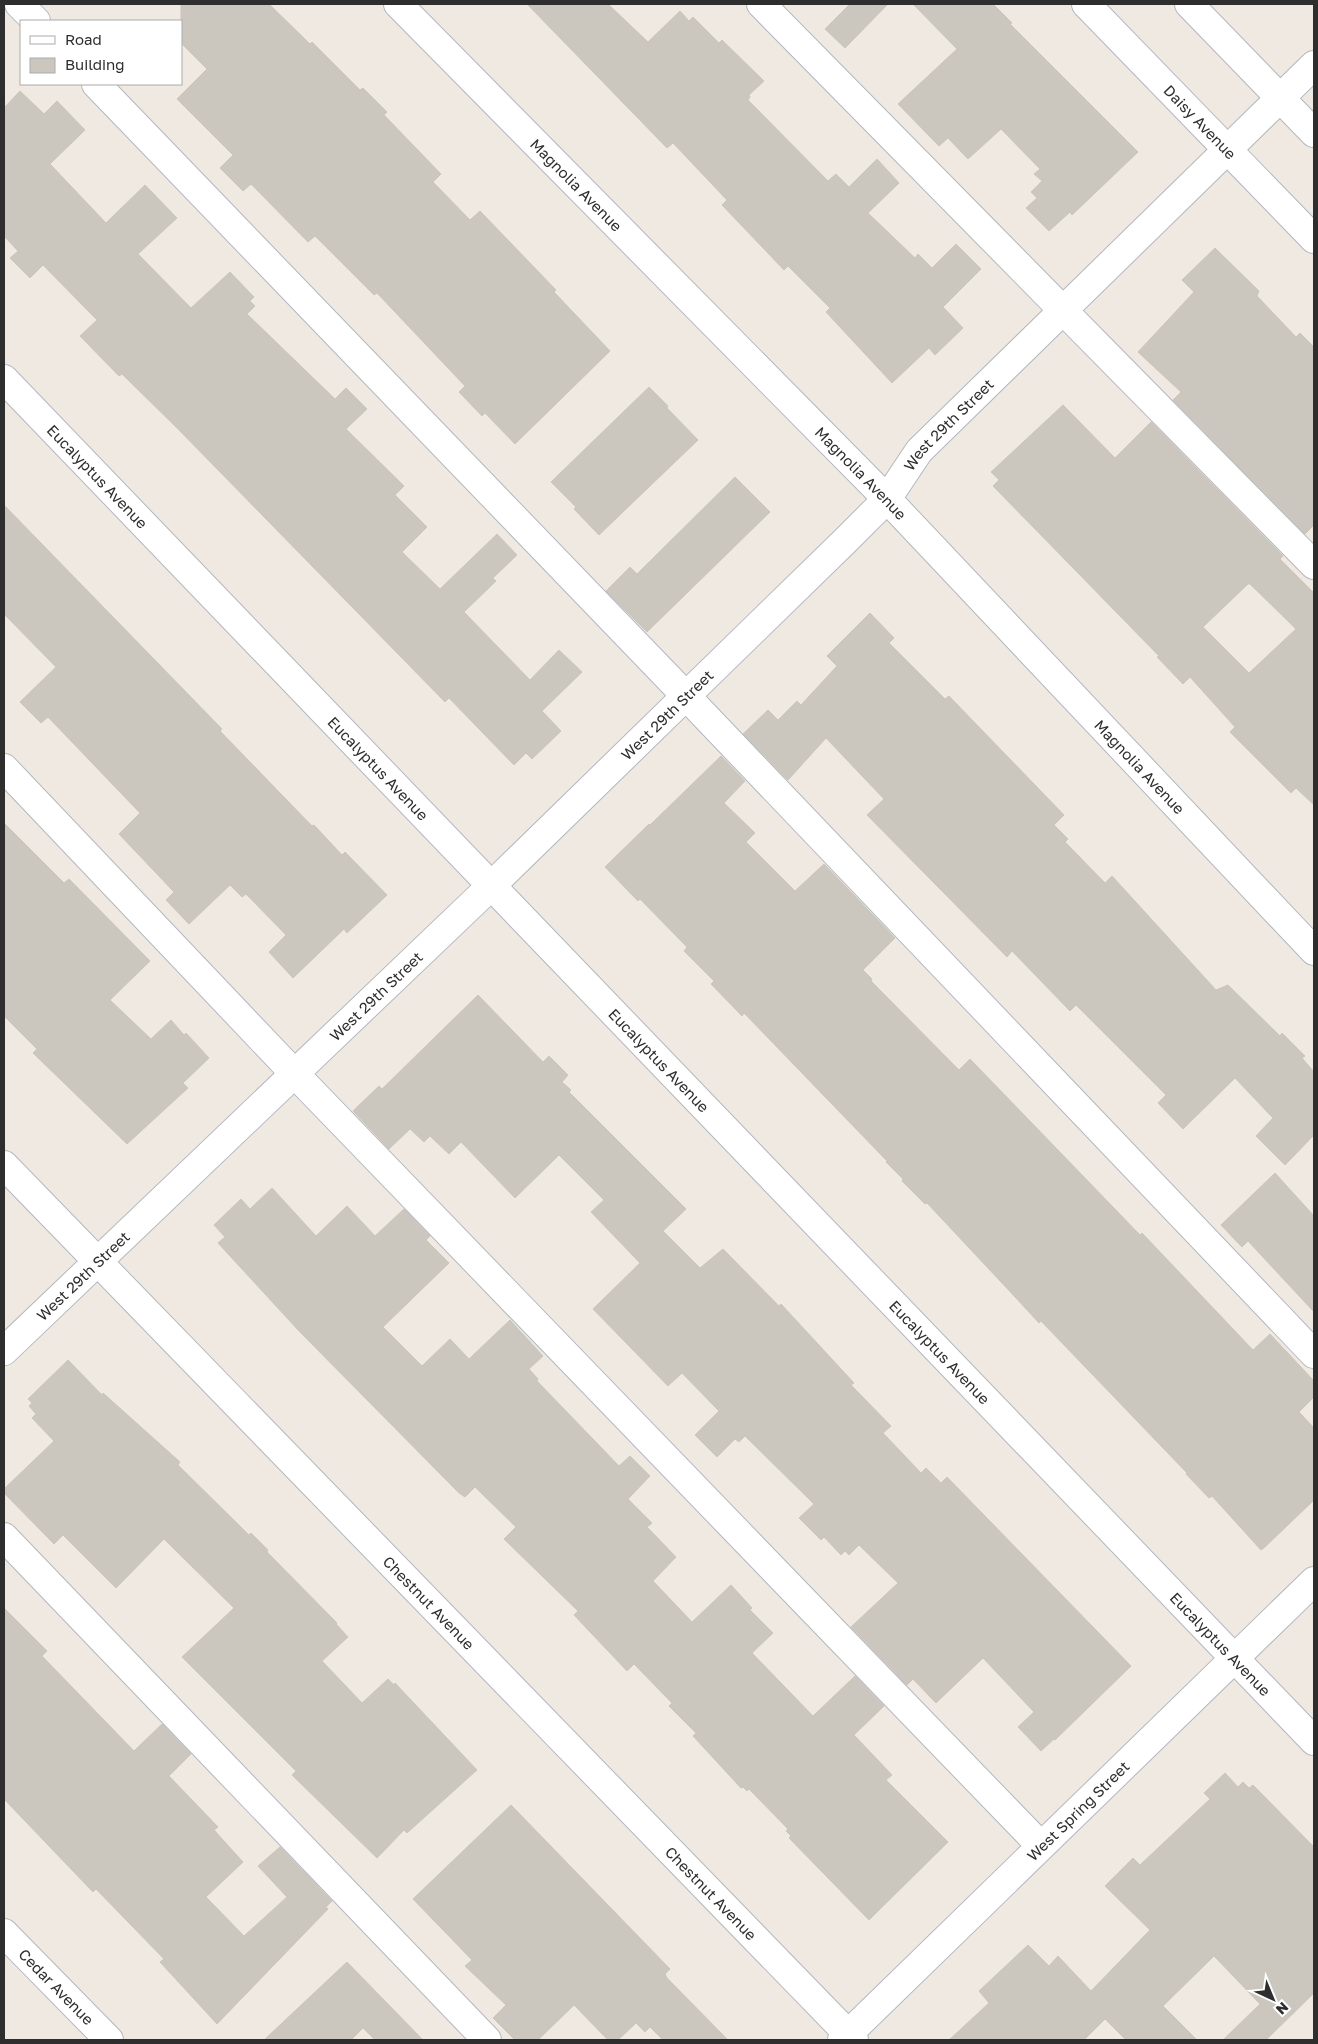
<svg xmlns="http://www.w3.org/2000/svg" width="1318" height="2044" font-family="'Golos Text',sans-serif">
	<rect width="100%" height="100%" fill="#efe9e1"/>
	<g fill="#cbc7bf" stroke="#cbc5ba" fill-rule="evenodd">
		<path d="M181,4H269L310,44L312,42L360,90L363,88L387,112L384,115L441,174L433,182L470,220L480,211L556,290L554,292L610,351L515,444L485,413L482,416L459,392L465,386L377,293L374,295L315,236L308,242L251,184L243,191L220,168L233,155L177,99L207,69L181,43Z"/>
		<path d="M527,4H608L648,42L680,11L689,21L693,17L719,43L722,40L764,81L749,95L750,97L748,100L828,181L836,174L849,187L877,159L899,183L868,213L915,258L918,254L932,268L956,244L981,269L943,307L963,328L935,355L929,348L892,383L826,312L830,308L788,266L784,270L722,205L727,200L673,143L667,148Z"/>
		<path d="M850,4H888L845,48L825,29Z"/>
		<path d="M913,4H993L1012,23L1010,24L1138,152L1072,215L1070,212L1049,231L1026,208L1037,198L1031,192L1042,181L1034,174L1040,169L1001,129L968,159L948,138L939,146L898,104L957,49Z"/>
		<path d="M20,91L44,114L57,101L85,130L50,164L106,223L145,185L177,218L138,254L191,308L230,272L254,297L250,301L255,306L247,314L335,399L346,388L367,409L346,429L404,486L395,495L427,527L402,552L440,589L497,534L517,555L493,578L496,581L464,612L530,680L559,650L582,672L542,711L561,731L532,759L526,753L514,765L449,698L445,702L177,428L122,374L119,376L80,336L97,320L43,265L30,278L10,258L18,251L4,236V108Z"/>
		<path d="M1215,248L1259,291L1257,296L1296,337L1300,333L1314,347V525L1305,534L1173,400L1181,392L1138,352L1194,292L1182,280Z"/>
		<path d="M649,387L668,406L667,408L698,440L599,535L574,509L576,507L551,482Z"/>
		<path d="M1063,405L1115,458L1151,422L1283,556L1280,559L1314,593V805L1296,788L1291,793L1230,732L1235,727L1190,677L1183,684L1157,657L1159,656L993,486L999,480L991,472ZM1248,584H1250L1296,629L1249,673L1203,627Z"/>
		<path d="M735,477L770,512L647,632L606,591L630,567L637,574Z"/>
		<path d="M4,505L222,729L220,731L312,826L314,825L342,855L345,852L387,895L347,933L344,929L293,978L269,952L286,935L246,894L242,897L230,885L189,924L166,900L174,892L119,834L140,813L48,717L41,723L20,702L56,667L4,614Z"/>
		<path d="M870,613L894,638L889,643L945,699L949,696L1064,815L1054,825L1068,839L1065,842L1105,883L1112,876L1216,990L1228,985L1280,1036L1282,1033L1305,1056L1302,1058L1314,1072V1135L1285,1165L1256,1136L1273,1118L1235,1078L1183,1129L1158,1103L1166,1095L1076,1005L1070,1011L1012,951L1007,957L867,815L884,799L826,738L788,780L743,734L768,710L778,720L797,701L801,705L837,666L827,656Z"/>
		<path d="M721,756L745,781L724,803L755,833L746,842L795,891L824,864L895,938L863,970L872,979L871,981L959,1070L970,1059L1140,1235L1142,1233L1253,1350L1270,1334L1314,1381V1397L1299,1412L1314,1428V1500L1265,1547L1261,1550L1212,1496L1209,1498L1186,1474L1187,1473L1041,1321L1039,1323L1016,1298L927,1203L925,1204L902,1181L903,1179L886,1162L887,1161L744,1013L742,1016L711,984L714,981L684,951L687,947L640,899L638,901L605,867L649,824L650,825Z"/>
		<path d="M4,823L64,883L69,879L150,961L110,1000L151,1039L171,1020L184,1035L186,1033L209,1058L183,1083L188,1088L127,1144L33,1053L37,1049L4,1016Z"/>
		<path d="M478,995L543,1062L549,1056L568,1075L562,1082L571,1090L569,1092L686,1209L663,1231L700,1268L723,1249L779,1306L781,1304L854,1383L851,1385L891,1426L883,1433L921,1473L926,1468L941,1483L947,1477L1131,1666L1055,1740L1054,1739L1041,1751L1018,1727L1034,1712L983,1658L936,1703L913,1679L907,1685L851,1627L898,1583L859,1545L849,1555L845,1551L841,1555L824,1537L821,1540L799,1518L814,1504L745,1436L739,1442L735,1439L717,1457L695,1435L719,1411L682,1373L668,1386L593,1309L640,1263L591,1212L604,1200L559,1155L515,1198L461,1142L449,1154L430,1136L424,1142L410,1129L389,1149L353,1111L379,1086L382,1089Z"/>
		<path d="M1275,1173L1314,1216V1312L1248,1241L1242,1247L1221,1225Z"/>
		<path d="M272,1188L316,1236L347,1206L375,1236L404,1209L430,1236L426,1240L449,1263L383,1327L422,1366L450,1339L469,1359L510,1320L543,1356L529,1369L538,1379L537,1381L619,1466L630,1456L650,1476L628,1499L652,1523L647,1527L676,1557L653,1581L692,1622L731,1585L752,1608L750,1610L773,1633L752,1653L813,1716L855,1676L884,1706L854,1735L892,1775L886,1780L948,1842L869,1920L789,1838L791,1836L786,1831L788,1829L749,1789L747,1791L743,1787L741,1788L693,1736L696,1733L669,1706L672,1703L634,1664L627,1671L574,1615L578,1611L504,1539L516,1527L475,1487L465,1497L459,1493L299,1331L218,1243L225,1237L214,1225L241,1199L250,1209Z"/>
		<path d="M68,1360L102,1395L103,1393L180,1462L178,1465L249,1535L251,1533L268,1550L267,1552L337,1623L336,1624L348,1637L322,1661L362,1703L388,1679L394,1685L395,1683L477,1770L407,1833L404,1830L377,1858L292,1775L296,1771L182,1657L234,1608L164,1539L116,1588L63,1535L54,1544L4,1493V1489L54,1441L32,1418L36,1414L29,1406L32,1403L28,1399Z"/>
		<path d="M4,1608L47,1651L42,1656L134,1751L162,1724L191,1754L169,1776L218,1827L214,1830L243,1862L206,1897L244,1936L287,1897L258,1866L280,1847L332,1901L326,1907L328,1909L217,2024L160,1962L164,1959L96,1889L93,1892L4,1799Z"/>
		<path d="M1225,1773L1238,1787L1243,1782L1249,1788L1253,1785L1314,1847V1993L1266,2040H1223L1260,2004L1214,1956L1163,2006L1197,2040H1126L1105,2019L1084,2040H949L989,2003L979,1991L1028,1945L1049,1966L1058,1956L1091,1991L1150,1930L1105,1886L1133,1858L1140,1865L1210,1799L1204,1793Z"/>
		<path d="M511,1805L670,1969L665,1974L667,1978L728,2040H663L650,2027L645,2032L636,2023L618,2040H608L574,2005L538,2040H515L493,2018L506,2005L465,1966L472,1960L413,1899Z"/>
		<path d="M347,1962L423,2040H375L363,2028L351,2040H264Z"/>
	</g>
	<g fill="none" stroke-linecap="round" stroke-linejoin="round">
		<g stroke="#b4b7c1" stroke-width="30">
			<g id="minor">
				<path d="M19,4L36,21"/>
				<path id="s1" d="M398,4L887,499L1314,951"/>
				<path d="M761,4L1314,565"/>
				<path id="s2" d="M1086,4L1314,239"/>
				<path d="M1189,4L1314,133"/>
				<path d="M96,84L686,696L1314,1354"/>
				<path id="s3" d="M4,379L1314,1741"/>
				<path d="M4,768L293,1072L1041,1846"/>
				<path id="s4" d="M4,1165L854,2040"/>
				<path id="s5" d="M4,1351L491,886L846,540L887,499L919,451L1314,65"/>
				<path d="M4,1537L487,2040"/>
				<path id="s6" d="M4,1933L109,2040"/>
				<path id="s7" d="M842,2040L1314,1581"/>
			</g>
		</g>
		<use href="#minor" stroke="#fff" stroke-width="28"/>
	</g>
	<g text-anchor="middle" dominant-baseline="central" stroke-width="4" stroke-linejoin="round" paint-order="stroke">
		<g font-size="15" fill="#2e2e2e" stroke="#fff">
			<text stroke="none"><textPath href="#s2" startOffset="164">Daisy Avenue</textPath></text>
			<text stroke="none"><textPath href="#s1" startOffset="254">Magnolia Avenue</textPath></text>
			<text stroke="none"><textPath href="#s5" startOffset="1324">West 29th Street</textPath></text>
			<text stroke="none"><textPath href="#s1" startOffset="659">Magnolia Avenue</textPath></text>
			<text stroke="none"><textPath href="#s3" startOffset="135">Eucalyptus Avenue</textPath></text>
			<text stroke="none"><textPath href="#s5" startOffset="919">West 29th Street</textPath></text>
			<text stroke="none"><textPath href="#s1" startOffset="1064">Magnolia Avenue</textPath></text>
			<text stroke="none"><textPath href="#s3" startOffset="540">Eucalyptus Avenue</textPath></text>
			<text stroke="none"><textPath href="#s5" startOffset="514">West 29th Street</textPath></text>
			<text stroke="none"><textPath href="#s3" startOffset="945">Eucalyptus Avenue</textPath></text>
			<text stroke="none"><textPath href="#s5" startOffset="109">West 29th Street</textPath></text>
			<text stroke="none"><textPath href="#s3" startOffset="1350">Eucalyptus Avenue</textPath></text>
			<text stroke="none"><textPath href="#s4" startOffset="610">Chestnut Avenue</textPath></text>
			<text stroke="none"><textPath href="#s3" startOffset="1755">Eucalyptus Avenue</textPath></text>
			<text stroke="none"><textPath href="#s7" startOffset="329">West Spring Street</textPath></text>
			<text stroke="none"><textPath href="#s4" startOffset="1015">Chestnut Avenue</textPath></text>
			<text stroke="none"><textPath href="#s6" startOffset="75">Cedar Avenue</textPath></text>
		</g>
	</g>
	<rect width="1318" height="2044" fill="none" stroke="#2e2e2e" stroke-width="10"/>
	<rect x="20" y="20" width="162" height="65" fill="#ffffff" stroke="#ababab"/>
	<rect x="30" y="36" width="25" height="8" fill="#ffffff" stroke="#ababab"/>
	<text x="65" y="45" font-size="15" fill="#2e2e2e">Road</text>
	<rect x="30" y="58" width="25" height="15" fill="#cbc7bf" stroke="#ababab"/>
	<text x="65" y="70" font-size="15" fill="#2e2e2e">Building</text>
	<g transform="translate(1273 1999) rotate(136)" stroke="#ffffff" stroke-width="4" paint-order="stroke">
	<path d="M0-4L9 19L0 12L-9 19Z" fill="#2e2e2e"/>
	<text y="-8" font-size="14" font-weight="bold" text-anchor="middle" fill="#2e2e2e">N</text>
	</g>
</svg>
